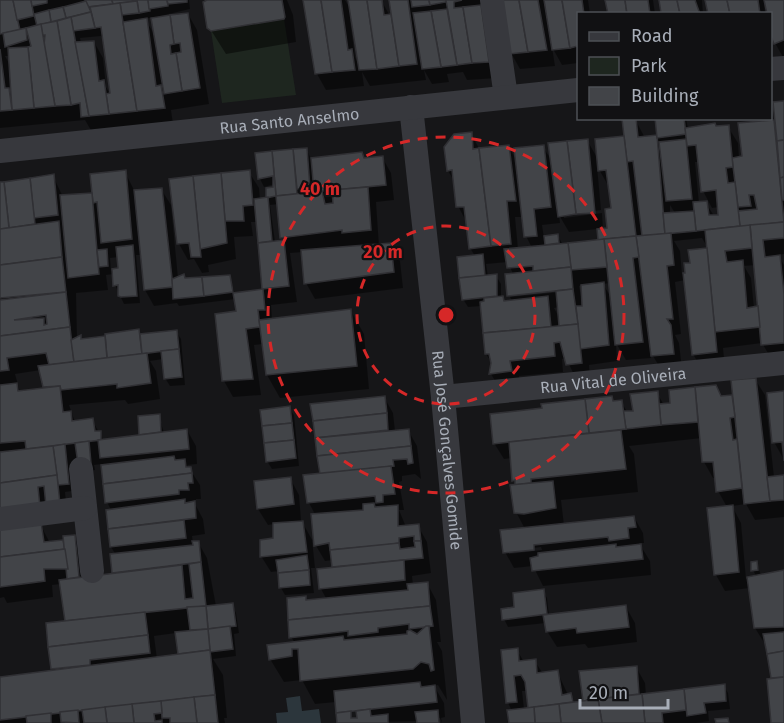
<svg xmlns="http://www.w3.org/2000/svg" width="784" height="723" font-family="'Fira Sans',sans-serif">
	<rect width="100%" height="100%" fill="#161618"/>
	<path fill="#1e261f" d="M284,19L296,95L222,103L211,31Z"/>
	<path fill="#2c363c" d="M300,696L302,711L319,709L321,723H277L276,713L288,712L286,698Z"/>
	<g fill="#0007" fill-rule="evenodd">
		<path d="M0,0H189L190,9L160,16L161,18L188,14L197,30L209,104L171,110L173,124L92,132L85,120L0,128ZM153,17L156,37L145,19ZM101,36L105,42L112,98L106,87L103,58L94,42L81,43L80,38ZM47,41L48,53L43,42ZM5,56H11L12,69Z"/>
		<path d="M208,0H287L293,15L296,42L226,54L209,27Z"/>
		<path d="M305,0H345L351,10L350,0H381L390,16H393L391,0H483L497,78L467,80L463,72L447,74L449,82L432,84L424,70L426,80L370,86L362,72L364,86L326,90L317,74ZM350,20H353L359,65L355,57Z"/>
		<path d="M502,0H588L590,14H578V63L562,65L552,47L555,66L520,69L511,53Z"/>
		<path d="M607,0H653L655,14H609Z"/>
		<path d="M659,0H702L703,14H662Z"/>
		<path d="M707,0H784V59L775,43L770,14L764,2L765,14H709Z"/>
		<path d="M784,102V254L778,255L784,265V359L772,360L762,343L723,348L725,368L702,370L693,354L685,280L675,282L681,334L675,335L679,343L682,369L662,371L650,351L651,358L626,360L616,343L617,361L589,365L590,379L577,381L566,358L562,359L563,372L519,376L520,387L500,389L491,374L492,363L486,354L482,306L468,307L463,299L475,256L470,248L467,223L458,206L455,182L448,171L445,147L471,134L480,150L508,146L517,161L543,147L552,161L587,140L599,161L625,137L635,119L645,138L658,136L657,118H686L688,129L728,127L738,143L739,158H743L774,121L777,127ZM695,162H699L703,191L712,208L719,207L720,216H714L706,203H699ZM597,166L609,187L612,209L608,230H603L602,213L564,218V215L601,210ZM670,205L675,213L670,214ZM559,215L569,232L598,229L599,241L563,245L558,236L544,238L542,225L560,223ZM515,217H523L526,236L532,248L518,249ZM702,238L709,250L692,265L687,275L682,274L680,251L674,241ZM508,262L513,274L572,288V291L510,297L512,301L505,302L501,298V284L496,276L488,277L486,264ZM755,265L760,307L754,308L751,278L744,266ZM610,283L612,299L603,284ZM583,285V296H581L579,286ZM559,307L560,319L554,308Z"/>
		<path d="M307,150L311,159L361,153L365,160L382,157L391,173L394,200L376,202L379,246L391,245L400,261L403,288L315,299L306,283L303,252L290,253L297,302L271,305L272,320L351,311L364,334L369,389L280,398L267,375L263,344L254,345L261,395L233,397L224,381L217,315L238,312L236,299L179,306L177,303L154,306L145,290L142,255H136L140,303L124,304L115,285L114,274L106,275L108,290L76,293L77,337L82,340L139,330L141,335L176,331L181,339L185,385L170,386L165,378L163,359L150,361L156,371L160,399L128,404L125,400L69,405L75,422L92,420L104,441L142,436L159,416L164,433L187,430L196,446L197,464L187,465L200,485L201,499H196V506L203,519L205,534L192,536L193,543L198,542L207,558L216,606L232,605L236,613L239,633L234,634L236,656L213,659L223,675L227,718H224L225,723H0V678L54,672L48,625L67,622L61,584L52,585L53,597L7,603L4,597L0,598V184L53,176L63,197L93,194L125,172L135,192L161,189L171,205L178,278L229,276L235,294L264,290L257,222H251L253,236L234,237L236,259L208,265L209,272L202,273L194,259L188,260L179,244L249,172L259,188L260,200L269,199L275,184L264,187L260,179L257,154ZM279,204L284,241L275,242L270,205ZM119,257L120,269L111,271L110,258ZM41,370L45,389L20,392L15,374ZM102,464L107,502L111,510L107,511L111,547L116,555H111L114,575L82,579L78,544L74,536L66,547L50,543L40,524L68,520L65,492L72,491L84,472L95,470L94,465ZM176,633L180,656L157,659L154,636Z"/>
		<path d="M755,379L765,395L774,477L784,476V517L755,520L746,504L732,506L741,523L746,579L757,578L753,570L756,562L761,575L784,572V723H773L774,679L768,649L755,628L750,588L725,591L716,575L709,510L727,507L718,491L716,478H713L704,462L702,438L629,446L634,454L638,492L561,500L564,525L634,517L643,533L644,543H639L650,561L651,575L543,586L533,566L514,568L505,552L525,529L516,512L517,486L514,480L512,458L504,459L494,443L614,403L621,402L628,413L635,412L657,393L664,405L672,404L670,391L715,386L721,396H734ZM541,547L542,550L509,554V551Z"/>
		<path d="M784,394V458H783L774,442Z"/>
		<path d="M384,397L393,413L395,431L408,430L417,446L421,479L415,474L402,476V481L399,482L404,510H399L406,527L418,526L427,542L431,573L412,576L413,585L427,583L436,600L441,642H437L442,651L447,700L438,685L434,686L444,703L445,717L441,718L442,723L440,718H437V723H418V721L338,723L336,702L315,704L302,680L284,682L270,659L295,643L291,637L305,598L308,602L327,600L321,589L334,569L333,560L325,561L312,539L315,568H311L314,593L285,595L281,588L279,571L271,572L261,556L275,540L274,524L268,525L258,509L290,478L299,495L301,520L315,545L316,516L309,503L321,475L312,405ZM358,709L359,720L350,719L349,710Z"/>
		<path d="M289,408L294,415L299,466L272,469L267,461Z"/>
		<path d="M543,591L547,598L549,616L626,607L635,623L637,642L588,648L585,644L557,647L547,631L546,623L508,627L504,619L516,608Z"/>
		<path d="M517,650L524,662L535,661L543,674L557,671L568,695H571L575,703H584L636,667L645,683L646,695L724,686L728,693L730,709L708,711L709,721L696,723H510L512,711L508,703ZM522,691H528L529,709H524Z"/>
	</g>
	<g fill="#424448" stroke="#303034" stroke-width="1.5" fill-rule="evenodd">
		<path d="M0,0H13L20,30L0,34Z"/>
		<path d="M13,0H31L34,16L17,20Z"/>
		<path d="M31,0H47V3L32,6Z"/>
		<path d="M112,0L113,4L87,7L85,0Z"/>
		<path d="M112,0H137V1L113,4Z"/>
		<path d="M137,0H148L150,11L139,13Z"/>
		<path d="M148,0H167L168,6L149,9Z"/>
		<path d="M167,0H187V2L168,4Z"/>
		<path d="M207,0H282L285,17L284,19L211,31L207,28L203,2Z"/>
		<path d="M303,0H321L332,72L315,74Z"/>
		<path d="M321,0H341L348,50L352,49L355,70L332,72Z"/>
		<path d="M348,0H367L377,69L359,70Z"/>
		<path d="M367,0H382L384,15L391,14L399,66L377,69Z"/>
		<path d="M389,0H408L417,64L399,66Z"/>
		<path d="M411,0H429L430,5L412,7Z"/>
		<path d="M429,0H446V2L430,5Z"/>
		<path d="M446,0H462L454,2V8L463,7L472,63L457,65Z"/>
		<path d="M501,0H519L528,52L509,54Z"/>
		<path d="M519,0H538L547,50L528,52Z"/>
		<path d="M544,0H562L570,48L552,50Z"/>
		<path d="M562,0H582L584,14H578V46L570,48Z"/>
		<path d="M605,0H625L627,14H608Z"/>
		<path d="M625,0H648L650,14H627Z"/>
		<path d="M659,0H677L680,14H659L661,13Z"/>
		<path d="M677,0H695L700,14H680Z"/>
		<path d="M705,0H727L730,14H708Z"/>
		<path d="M727,0H758L760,14H730Z"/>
		<path d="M764,0H784V40L774,44L770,34V14H767Z"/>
		<path d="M86,1L91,12L66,18L63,7Z"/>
		<path d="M137,1L139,13L122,15L120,3Z"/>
		<path d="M120,3L137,111L109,114L106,94L110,93L101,27L95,28L90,7Z"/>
		<path d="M481,5L489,62L472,63L463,7Z"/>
		<path d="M63,7L66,18L51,22L49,10Z"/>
		<path d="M447,9L457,65L441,67L431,11Z"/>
		<path d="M49,10L51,22L37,26L34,14Z"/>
		<path d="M431,11L441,67L422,69L413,13Z"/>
		<path d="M91,12L95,28L73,31L71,17Z"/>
		<path d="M188,13L200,88L182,91L176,53L181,52L180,43L174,44L170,15Z"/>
		<path d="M170,15L174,44L170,45L171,54L176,53L182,91L164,94L151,18Z"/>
		<path d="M71,17L89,116L81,117L80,103L71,105L57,21Z"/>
		<path d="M147,18L156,86L161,85L165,108L137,111L123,22Z"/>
		<path d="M57,21L71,105L55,106L44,45L45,35H42L41,24Z"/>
		<path d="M41,24L55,106L34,108L28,47L31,46L26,28Z"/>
		<path d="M26,28L27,40L5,47L3,33Z"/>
		<path d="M94,41L99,81L104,80L109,114L89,116L75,42Z"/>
		<path d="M28,47L34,108L12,110L8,48Z"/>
		<path d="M0,49L5,88H9L12,110L0,111Z"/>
		<path d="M784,101V140L777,141L773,102Z"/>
		<path d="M636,118L638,137L657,135L665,234L642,236L633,161L627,162L622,119Z"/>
		<path d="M655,118H684L686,134L657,138Z"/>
		<path d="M774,120L784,222L740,227L738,211L757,209L754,195H749L751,206L738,207L732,158L742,156L738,123Z"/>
		<path d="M715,123L716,126L729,125L733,167L726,168L728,183L735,182L740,226L696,231L693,202L707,201L709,215H718L716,190L701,192L696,145L687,146L685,128Z"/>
		<path d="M472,132L473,149L479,148L491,246L469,249L464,207H456L452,170L447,171L444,147L454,134Z"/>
		<path d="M624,136L636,236L598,240L597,229L607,228L605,209L611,208L606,170L598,171L595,139Z"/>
		<path d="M588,139L595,213L576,214L567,141Z"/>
		<path d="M686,139L692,199L666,201L659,142Z"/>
		<path d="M784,140V177L780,178L777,141Z"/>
		<path d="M567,141L576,214L558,217L548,143Z"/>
		<path d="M509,145L516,201H507L511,244L491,246L479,148Z"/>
		<path d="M544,145L551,207L534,209L537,236L524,237L514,148Z"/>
		<path d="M307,148L310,188L297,189L293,149Z"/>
		<path d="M293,149L297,194L276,196L272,151Z"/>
		<path d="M272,151L276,196L266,198V188L273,187V176L258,179L255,153Z"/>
		<path d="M362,152L364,158L383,156L386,185L314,192L311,158Z"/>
		<path d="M126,170L132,239L101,243L97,202L93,203L90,174Z"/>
		<path d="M250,170L253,205L243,206L244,221H225L221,173Z"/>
		<path d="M221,173L227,243L200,249L193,176Z"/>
		<path d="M54,174L58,215L34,218L30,178Z"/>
		<path d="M193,176L201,257H191L189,243L177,244L169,179Z"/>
		<path d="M784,177V200H782L780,178Z"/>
		<path d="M30,178L35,224L9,228L4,182Z"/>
		<path d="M0,182H4L9,228L0,229Z"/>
		<path d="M368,187L371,230L342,233V230L280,238L276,196L322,191L325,204L333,203L332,190Z"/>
		<path d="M162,188L173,287L144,290L134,190Z"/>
		<path d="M92,193L99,274L68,278L60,195Z"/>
		<path d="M268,197L272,241L258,243L254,199Z"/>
		<path d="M694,211L696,231L665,234L663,213Z"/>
		<path d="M59,221L62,257L0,265V229Z"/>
		<path d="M784,222V238L763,240L765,257L780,255L784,294V343L761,345L750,225Z"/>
		<path d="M750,225L752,248L725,251L727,262L743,260L747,308L758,306L760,327L715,332L705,230Z"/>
		<path d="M671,233L674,265L667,266L673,319H667L671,325L674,354L651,356L636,236Z"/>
		<path d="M558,234L559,243L545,245L544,236Z"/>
		<path d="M636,236L639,257L633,258L643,342L615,345L604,239Z"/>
		<path d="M604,239L607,267L571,270L568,243Z"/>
		<path d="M284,240L289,286L262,289L258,243Z"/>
		<path d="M391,243L394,272L304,284L301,250Z"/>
		<path d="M568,243L571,267L533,271V266L507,268L504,249Z"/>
		<path d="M133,245L137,296L121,297L118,296V285L113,286L112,269L118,268L116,247Z"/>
		<path d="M707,248L717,352L692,355L683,273H685L684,263H690L688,250Z"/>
		<path d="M107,249L108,266L99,267L97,250Z"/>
		<path d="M483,254L485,276L459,278L457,257Z"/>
		<path d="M62,257L66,292L0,298V265Z"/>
		<path d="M571,267L573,289L507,296L505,274Z"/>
		<path d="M184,274L185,278L202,277L204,296L173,299L172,279Z"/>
		<path d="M497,274V296L462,300L459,278Z"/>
		<path d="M230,275L233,292L204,296L202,277Z"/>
		<path d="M604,282L609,345L580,349L576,306H582L581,285Z"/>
		<path d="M263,289L265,310H258L260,327L246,329L253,379L222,381L215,314L236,311L233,293Z"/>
		<path d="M573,289L578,324L559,326L556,291Z"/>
		<path d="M66,292L70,327L0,336V300ZM46,315L47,324L44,325V318L14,320Z"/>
		<path d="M503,296L504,301L548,296L551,327L483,333L480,302L484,301V298Z"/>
		<path d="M351,309L357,366L266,375L259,320Z"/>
		<path d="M578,324L582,363L566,365L560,342L554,343L555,356L510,361L512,371L489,374L491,363L489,354H485L483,333Z"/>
		<path d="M70,327L74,362L49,365L46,353L7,358L9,370L0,371V336Z"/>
		<path d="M139,329L142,354L107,358L105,334Z"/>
		<path d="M177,330L179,349L142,354L140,334Z"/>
		<path d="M81,335V339L105,336L107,358L74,362L71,340Z"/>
		<path d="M179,349L182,377L164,379L161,351Z"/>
		<path d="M147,353L151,383L117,388V384L61,390L60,386L43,387L38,366Z"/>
		<path d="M756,378L770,501L744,504L731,380Z"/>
		<path d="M17,383L18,391L60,386L63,412L71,411L72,421L93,418L95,431H101V440L26,449L25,441L0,443V385Z"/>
		<path d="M716,385L721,396L732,395L735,417L730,418L733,440L737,439L742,488L716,492L713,462H702L695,387Z"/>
		<path d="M695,387L698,422L661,425L659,404L670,403L669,390Z"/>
		<path d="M658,391L661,425L626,429L623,411H633L630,394Z"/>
		<path d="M784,391V461L782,442L772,443L767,393Z"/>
		<path d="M385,396L387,413L313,421L310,404Z"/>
		<path d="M612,396L613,401L622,400L626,429L589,433L585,399Z"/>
		<path d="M585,399L589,433L493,444L490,414L542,408L541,404Z"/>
		<path d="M290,406L292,423L262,426L260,410Z"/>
		<path d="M387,413L388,430L315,438L313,421Z"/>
		<path d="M160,414L161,432L139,435L138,416Z"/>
		<path d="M292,423L294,440L264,443L262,426Z"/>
		<path d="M187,429L189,449L100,458L98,440Z"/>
		<path d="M409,429L411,446L317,456L315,438Z"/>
		<path d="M621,430L626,469L531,479V483L515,485V480L512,481L509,442Z"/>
		<path d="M294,440L296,458L266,462L264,443Z"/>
		<path d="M89,441L91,463L78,464L75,443Z"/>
		<path d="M65,444L69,484L58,485L53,446Z"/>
		<path d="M53,446L57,475L0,483V452Z"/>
		<path d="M411,446L413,463L408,464L407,459L393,460L394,466L320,474L317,456Z"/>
		<path d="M174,456L175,460L185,459L186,467H191L192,473L103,484L101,465Z"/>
		<path d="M391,466L395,494L383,495V502L376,503L375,496L307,503L303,475Z"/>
		<path d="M192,473L193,483H188L189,490H179V494L105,503L103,484Z"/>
		<path d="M57,475L60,504L46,506L44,486L38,487L40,507L0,513V483Z"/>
		<path d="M784,475V500L770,501L767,477Z"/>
		<path d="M291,477L294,504L257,509L254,481Z"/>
		<path d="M553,481L556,508L524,514L514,513L510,485Z"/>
		<path d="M185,499V503L195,501L196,518L108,529L106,510Z"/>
		<path d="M374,503L375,507L398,505V526L419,524L421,541H414V536L399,538V543L386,545L330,550L329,543L314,546L311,514L363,510V504Z"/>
		<path d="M733,505L739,572L714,575L707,508Z"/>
		<path d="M634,516L636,527L628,528L629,538L609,541L608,537L534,545V550L503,553L500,530Z"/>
		<path d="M184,520L186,538L110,547L108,529Z"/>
		<path d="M303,521L307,552L260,557V540L273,538V523Z"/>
		<path d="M41,522L44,542L63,540L65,549L0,557V528Z"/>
		<path d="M75,535L79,577L67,579L63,536Z"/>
		<path d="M192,541H199L201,562L112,573L110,554L193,545Z"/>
		<path d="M414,541H421L423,558L332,567L330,550L399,543L400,549L415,547Z"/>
		<path d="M616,544V547L641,544L643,559L532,571L530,558L538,556V553Z"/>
		<path d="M65,549L68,569H44L45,581L0,587V557Z"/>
		<path d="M307,555L309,570L278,573L276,560Z"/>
		<path d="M404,560L405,580L319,589L317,569Z"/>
		<path d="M757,561L758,570L751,571V562Z"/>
		<path d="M201,562L206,606L65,621L59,580L182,565L185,599L193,598L189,564Z"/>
		<path d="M309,570L310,585L279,588L278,573Z"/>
		<path d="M784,570V627L754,628L747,577Z"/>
		<path d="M428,582L430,606L288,620L287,598L306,596V600L408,590L407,584Z"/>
		<path d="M544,589L547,614L502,620L501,609L514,607L513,593Z"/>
		<path d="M233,603L236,626L208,629L206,606Z"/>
		<path d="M626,605L629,627L577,633L576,628L546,632L543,615Z"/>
		<path d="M206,606L208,629L190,630L187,607Z"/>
		<path d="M430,606L433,626L409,629V624L378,628V632L348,636V631L289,638L288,620Z"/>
		<path d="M145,612L148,635L48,647L46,623Z"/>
		<path d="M230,626L233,649L210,652L208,629Z"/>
		<path d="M426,626H429L434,670L431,671L429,664L421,662L413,669L300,681L298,649H292V656L269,660L267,645L343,636L344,640L407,634V631L410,630L417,634Z"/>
		<path d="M208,629L210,650L178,654L175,632Z"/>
		<path d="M784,632V651L767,654L763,634Z"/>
		<path d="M148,635L150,653L90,660V665L51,669L48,647Z"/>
		<path d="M518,648L519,661L536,659L537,673L558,670L562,695L571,693L573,702L528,708L525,682L521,675L514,676L517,702L506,703L501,650Z"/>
		<path d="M210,650L215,695L0,720V677Z"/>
		<path d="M784,651V677L771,678L767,654Z"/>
		<path d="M637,666L639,694L583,701L579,671Z"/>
		<path d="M784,677V723H771L767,679Z"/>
		<path d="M420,682L421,687L435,685L437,702L336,713L334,691Z"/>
		<path d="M725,684L726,701L704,703L706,713L687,716L684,689Z"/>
		<path d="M684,689L686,710L662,713L663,723H645L642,694Z"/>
		<path d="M642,694L645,723H602L598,699Z"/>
		<path d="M215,695L218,723H197L194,697Z"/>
		<path d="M194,697L197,723H170V718H162L161,701Z"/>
		<path d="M598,699L602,723H561L559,704Z"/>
		<path d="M161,701L162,713L154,714L155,721L162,720V723H134L132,704Z"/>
		<path d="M132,704L134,723H107L105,707Z"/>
		<path d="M559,704L561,723H535L534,707Z"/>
		<path d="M105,707L107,723H84L82,710Z"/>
		<path d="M534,707L535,723H509L507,710Z"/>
		<path d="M370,709L371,716L388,714V723H337L336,713L351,711V718H357L356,711Z"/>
		<path d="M78,710L79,723L61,722L60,712Z"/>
		<path d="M438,710L439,723H417L415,712Z"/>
		<path d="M51,713V723H27L26,716Z"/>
		<path d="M728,718L729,723H716L715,719Z"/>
	</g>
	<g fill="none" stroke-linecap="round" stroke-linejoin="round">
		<g stroke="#37383d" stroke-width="24">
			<path d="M492,0L506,97"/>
			<path d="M770,69L784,68"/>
			<path id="s1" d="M411,107L443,397L473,723"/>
			<path id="s2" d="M0,151L578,90"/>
			<path id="s3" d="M443,397L784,363"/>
			<path d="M81,469L92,571"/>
			<path d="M0,519L85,508"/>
		</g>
	</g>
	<g fill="none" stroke="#d62828" stroke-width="3" stroke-dasharray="10 8">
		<circle cx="446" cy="315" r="89"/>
		<circle cx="446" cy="315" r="178"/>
	</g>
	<g text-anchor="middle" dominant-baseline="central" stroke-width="4.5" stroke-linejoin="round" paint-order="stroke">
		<g font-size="16" fill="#a8aeb8" stroke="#111113">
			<text stroke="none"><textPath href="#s2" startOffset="291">Rua Santo Anselmo</textPath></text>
			<text stroke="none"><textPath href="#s3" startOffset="171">Rua Vital de Oliveira</textPath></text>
			<text stroke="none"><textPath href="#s1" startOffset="345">Rua José Gonçalves Gomide</textPath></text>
		</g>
	</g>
	<circle cx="446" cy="315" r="9" fill="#d62828" stroke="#111113" stroke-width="3"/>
	<g font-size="18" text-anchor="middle" font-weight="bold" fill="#d62828" stroke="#111113" stroke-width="4.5" stroke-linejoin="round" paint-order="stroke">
		<text x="320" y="195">40 m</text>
		<text x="383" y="258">20 m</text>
	</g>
	<rect x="577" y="12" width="195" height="108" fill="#111113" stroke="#4d5055" stroke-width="1.5"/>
	<rect x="589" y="32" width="30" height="9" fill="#37383d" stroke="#4d5055" stroke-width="1.5"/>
	<text x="631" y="42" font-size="18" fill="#a8aeb8">Road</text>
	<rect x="589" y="57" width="30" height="18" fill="#1e261f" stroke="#4d5055" stroke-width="1.5"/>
	<text x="631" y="72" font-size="18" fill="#a8aeb8">Park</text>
	<rect x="589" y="87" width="30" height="18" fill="#424448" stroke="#4d5055" stroke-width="1.5"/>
	<text x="631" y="102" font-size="18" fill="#a8aeb8">Building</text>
	<path d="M580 699v9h88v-9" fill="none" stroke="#a8aeb8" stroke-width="3"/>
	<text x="589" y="699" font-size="18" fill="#a8aeb8" stroke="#111113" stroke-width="4.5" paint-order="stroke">20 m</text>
</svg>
